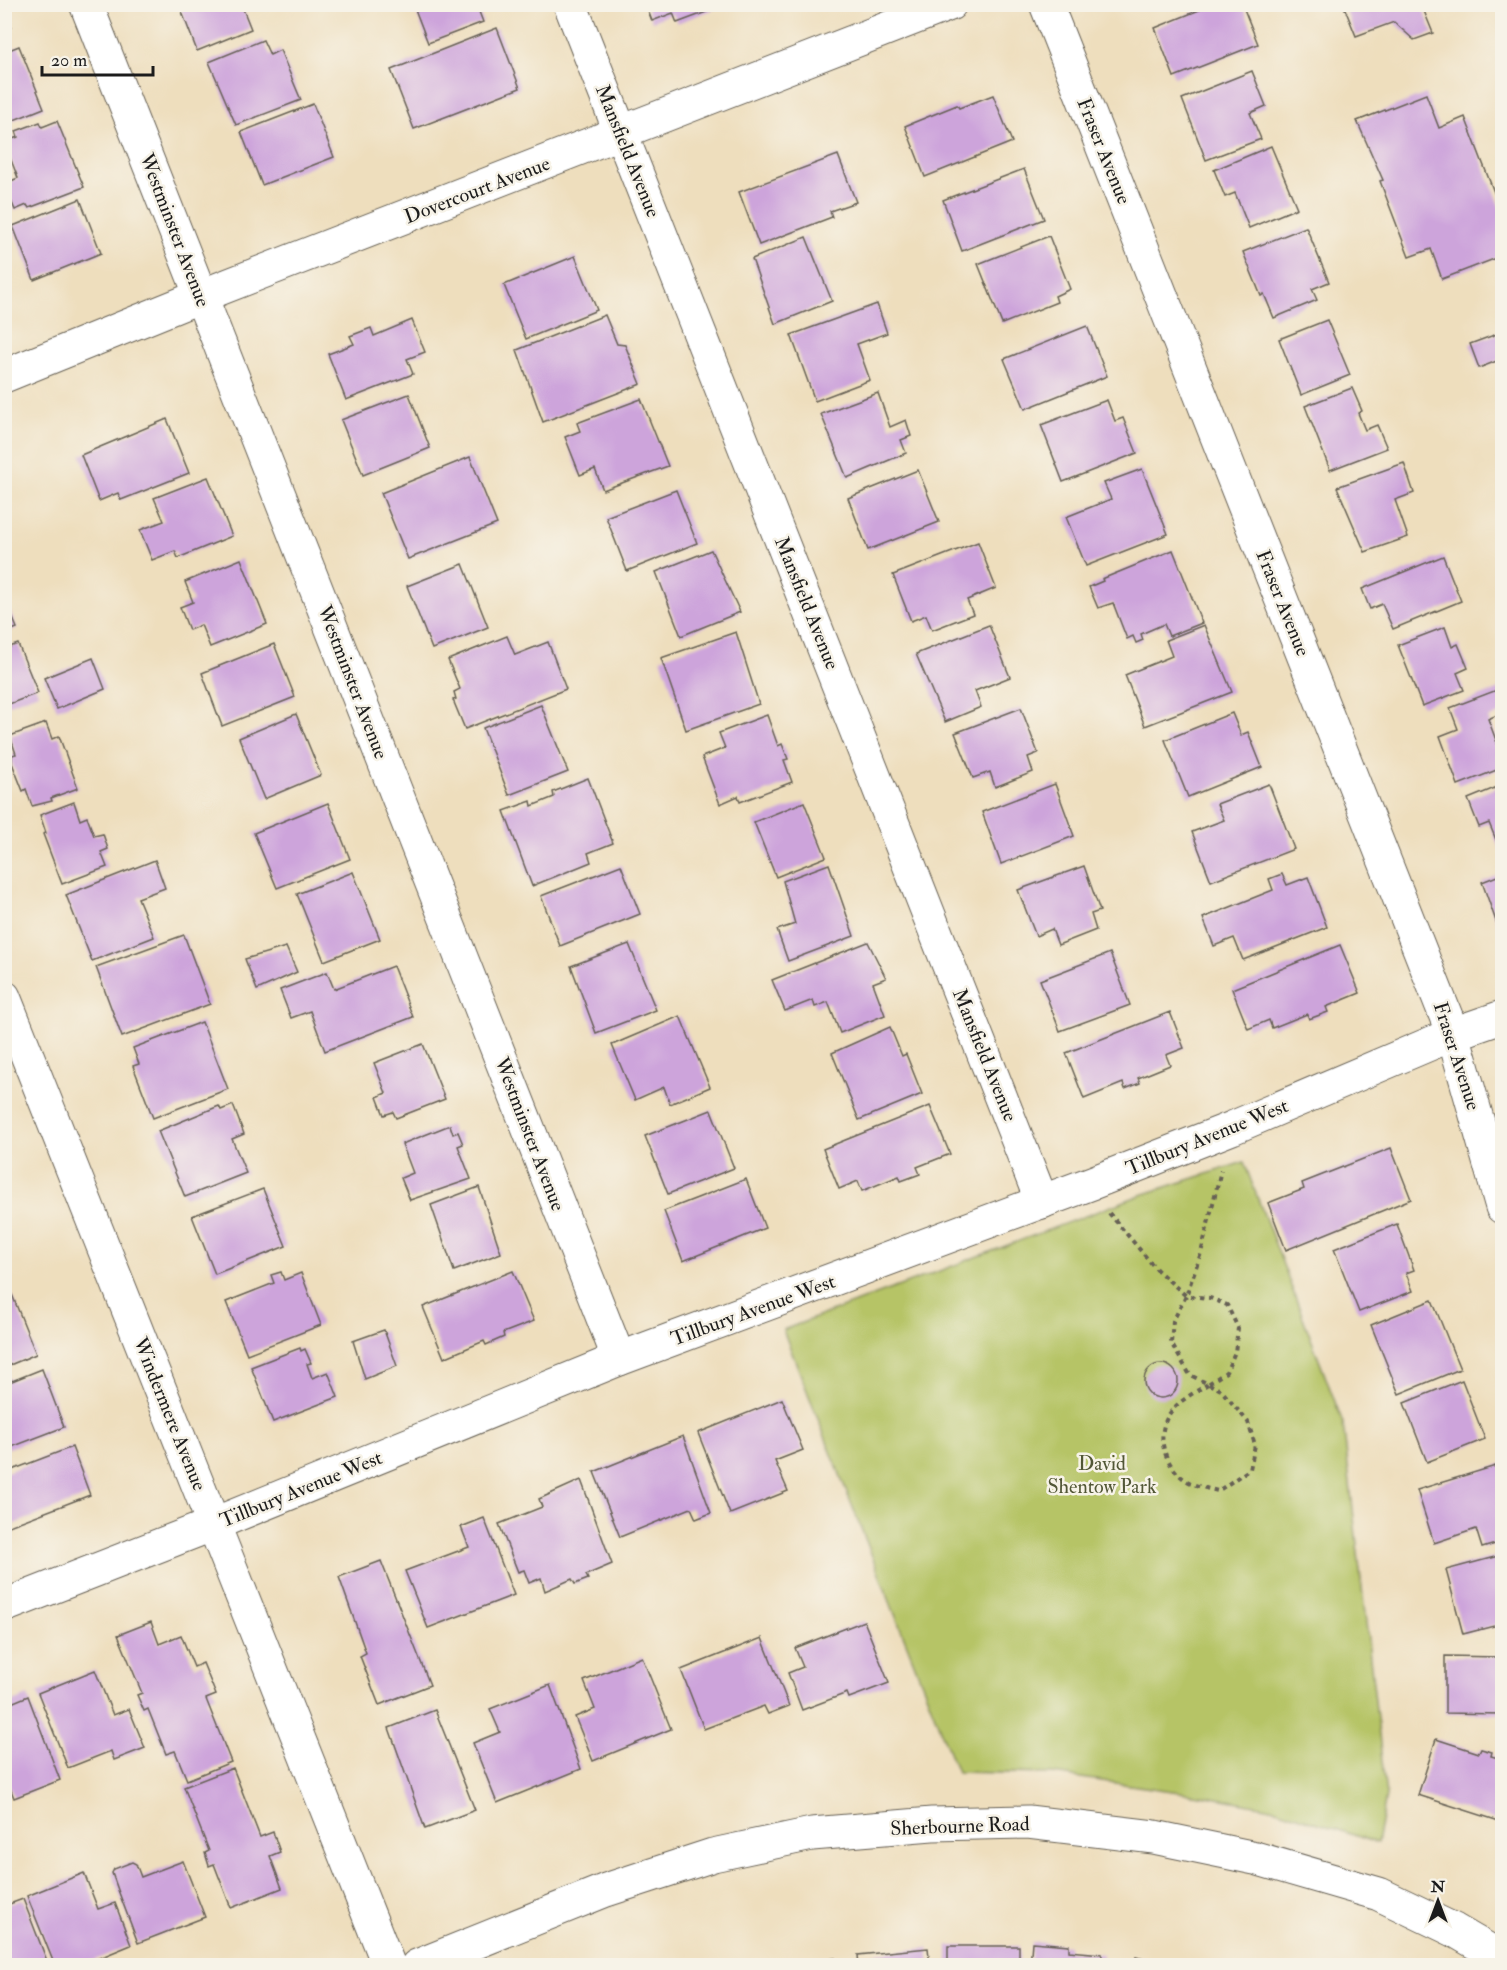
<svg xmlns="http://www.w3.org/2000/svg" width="1507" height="1970" font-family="'IM FELL Double Pica',serif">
	<rect width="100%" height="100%" fill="#f7f3e8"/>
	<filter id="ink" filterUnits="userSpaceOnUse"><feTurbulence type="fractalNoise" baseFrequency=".0167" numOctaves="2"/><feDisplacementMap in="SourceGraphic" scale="12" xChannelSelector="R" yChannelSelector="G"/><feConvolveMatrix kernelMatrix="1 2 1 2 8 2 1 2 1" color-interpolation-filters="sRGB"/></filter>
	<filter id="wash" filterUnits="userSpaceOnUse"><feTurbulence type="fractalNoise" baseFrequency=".008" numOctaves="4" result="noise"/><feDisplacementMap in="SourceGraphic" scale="24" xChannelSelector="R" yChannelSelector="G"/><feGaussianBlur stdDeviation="1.35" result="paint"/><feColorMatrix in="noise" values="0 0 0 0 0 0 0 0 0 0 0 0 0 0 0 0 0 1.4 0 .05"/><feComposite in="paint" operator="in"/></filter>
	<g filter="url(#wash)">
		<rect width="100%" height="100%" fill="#eedebd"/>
		<path fill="#b6c466" stroke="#697041" stroke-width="1.5" d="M1244,1162L1343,1423L1386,1796L1377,1843L1277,1809L1207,1796L1053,1774L957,1772L783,1330L1138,1196Z"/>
		<g id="blocks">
			<g fill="#cda4db">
				<path d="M179,4H241L251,29L197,51Z"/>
				<path d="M413,4H476L483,22L428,43Z"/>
				<path d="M1214,4H1242L1258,44L1174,77L1155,28Z"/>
				<path d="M1343,4H1425L1427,10L1424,11L1433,33L1414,40L1394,22L1356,36Z"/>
				<path d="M646,5H725L677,23L673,13L652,21Z"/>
				<path d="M4,11L11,28L4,30Z"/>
				<path d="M497,28L520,88L414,129L391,70Z"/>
				<path d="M263,40L270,55L280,50L301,100L236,125L209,62Z"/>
				<path d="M19,46L44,108L4,124V52Z"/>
				<path d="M1252,71L1266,106L1250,113L1261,139L1206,160L1182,99Z"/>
				<path d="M1426,94L1439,128L1465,117L1502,213V256L1442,279L1431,249L1409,257L1380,181L1383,180L1357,121Z"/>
				<path d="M993,95L1012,142L925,177L905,126L957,105L959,108Z"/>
				<path d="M313,104L334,157L262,185L241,132Z"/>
				<path d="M57,121L84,187L29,208L27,205L15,210L4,184L18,178L4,142L18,137L16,131L40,122L42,127Z"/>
				<path d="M1271,146L1297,208L1249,228L1235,193L1225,197L1214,170Z"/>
				<path d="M838,155L856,202L830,211L832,217L759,245L739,192Z"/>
				<path d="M1024,169L1044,219L962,251L943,200Z"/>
				<path d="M80,199L101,253L34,280L13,226Z"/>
				<path d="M1306,227L1329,282L1312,289L1317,300L1274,318L1264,294L1261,296L1243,252Z"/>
				<path d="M1049,236L1070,289L1055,296L1057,302L1002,324L978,264Z"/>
				<path d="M806,237L832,301L775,324L752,259Z"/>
				<path d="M575,256L597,310L526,339L504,285Z"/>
				<path d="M877,304L887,333L857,344L870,380L815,401L791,335Z"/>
				<path d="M605,315L617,344L625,345L641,384L543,422L517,350Z"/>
				<path d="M412,320L425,352L407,359L413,374L346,400L328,354L354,344L350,336L371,328L374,336Z"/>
				<path d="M1327,320L1350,375L1301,395L1279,339Z"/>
				<path d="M1087,326L1107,376L1025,409L1004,359Z"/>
				<path d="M1502,332V359L1479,368L1470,344Z"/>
				<path d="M1352,388L1362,411L1358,413L1365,430L1377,425L1387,448L1330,470L1305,406Z"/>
				<path d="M878,393L890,427L906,420L911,436L901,440L906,453L847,478L821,414Z"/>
				<path d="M409,394L430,448L363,475L341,420Z"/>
				<path d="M641,399L668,466L603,490L595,469L580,475L565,437L580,431L577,423Z"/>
				<path d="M1107,400L1115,421L1123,418L1137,453L1063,482L1041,425Z"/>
				<path d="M167,419L189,473L121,500L118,493L99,501L81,455Z"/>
				<path d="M470,457L497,524L408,559L381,493Z"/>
				<path d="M1404,463L1414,493L1395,500L1408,537L1365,552L1337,487Z"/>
				<path d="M1142,469L1168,534L1086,566L1066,517L1111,499L1104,483Z"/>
				<path d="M918,470L939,522L868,550L848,498Z"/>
				<path d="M208,477L232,536L178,558L175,551L152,560L140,530L164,521L154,498Z"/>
				<path d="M676,490L697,543L627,571L606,517Z"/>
				<path d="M978,542L996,588L967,600L973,614L932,630L926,615L911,621L893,575Z"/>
				<path d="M711,550L740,612L681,636L656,572Z"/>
				<path d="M1173,550L1202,623L1169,636L1164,624L1141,634L1143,640L1136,643L1133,636L1127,639L1113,603L1098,608L1089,587L1103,581L1102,579Z"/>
				<path d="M1443,556L1461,601L1393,629L1382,604L1370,609L1362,589Z"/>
				<path d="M241,559L267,624L210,647L201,625L189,630L180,607L193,602L185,582Z"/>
				<path d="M463,564L488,627L432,649L407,586Z"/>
				<path d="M4,597L17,628L4,633Z"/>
				<path d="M989,625L1010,677L975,691L981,707L945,722L916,654Z"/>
				<path d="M1204,625L1232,692L1145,726L1125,675L1172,656L1166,640Z"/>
				<path d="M1445,627L1452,647L1458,644L1468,668L1457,673L1464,690L1422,706L1398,645Z"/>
				<path d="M736,632L759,704L686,730L661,658Z"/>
				<path d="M507,636L515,655L548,642L566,689L465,729L453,700L456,699L454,692L460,689L448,660Z"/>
				<path d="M18,644L38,693L4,706V649Z"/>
				<path d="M274,644L295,697L222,726L202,673Z"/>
				<path d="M93,658L105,689L57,709L44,678Z"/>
				<path d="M1502,688V713L1488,719L1502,756V768L1458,785L1440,736L1458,729L1450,708Z"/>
				<path d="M541,705L568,772L509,795L483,728Z"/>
				<path d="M1021,708L1038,753L1028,757L1033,772L995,787L990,772L973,778L955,733Z"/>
				<path d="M1232,713L1241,735L1248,732L1262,767L1188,797L1165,740Z"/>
				<path d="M296,714L321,775L264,799L239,738Z"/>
				<path d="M767,715L778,746L782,744L788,759L784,760L792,782L740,802L738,796L720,804L702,757L725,748L719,733Z"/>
				<path d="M46,723L52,739L59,736L78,788L51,798L52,801L32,806L26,789L23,791L12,763V755L16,754L10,736Z"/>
				<path d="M588,778L613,843L588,853L591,862L532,886L504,811L531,801L532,806L554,797L553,792Z"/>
				<path d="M1055,784L1074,836L1001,864L982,812Z"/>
				<path d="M1269,784L1294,849L1211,881L1192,832L1224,820L1217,804Z"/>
				<path d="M1502,785V854L1489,823L1479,827L1468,799Z"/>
				<path d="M74,802L80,820L87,817L94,836L103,834L108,849L101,852L107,867L62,884L43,834L46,833L40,815Z"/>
				<path d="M804,802L826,857L776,877L754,822Z"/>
				<path d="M328,803L350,859L277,888L254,833Z"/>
				<path d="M155,860L165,888L138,898L154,937L92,961L66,895Z"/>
				<path d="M829,864L854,936L788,961L777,930L795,924L783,881Z"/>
				<path d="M621,865L640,914L560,946L541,896Z"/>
				<path d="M1084,866L1100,911L1091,914L1096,930L1058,945L1052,929L1036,936L1018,890Z"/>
				<path d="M353,872L380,939L324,961L297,894Z"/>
				<path d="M1282,874L1287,885L1308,877L1327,927L1243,960L1234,938L1214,946L1203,918L1273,890L1269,879Z"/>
				<path d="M1502,874V938L1482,882Z"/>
				<path d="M184,935L210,1004L122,1037L96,967Z"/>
				<path d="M868,942L886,978L873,983L885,1015L840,1033L828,1002L815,1007L813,1000L785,1011L772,980Z"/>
				<path d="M629,944L656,1010L596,1033L571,966Z"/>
				<path d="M1340,945L1360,993L1326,1007L1328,1012L1309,1019L1307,1014L1272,1028L1269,1020L1248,1029L1232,989Z"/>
				<path d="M286,947L297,972L257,990L245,959Z"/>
				<path d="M1110,953L1130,1005L1060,1031L1040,980Z"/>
				<path d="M393,966L413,1017L325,1051L310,1011L291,1018L280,990L327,972L334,989Z"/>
				<path d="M1170,1012L1184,1048L1166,1055L1170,1065L1138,1078L1140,1083L1125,1089L1123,1083L1084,1099L1066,1053Z"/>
				<path d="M680,1016L710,1087L670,1104L664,1087L635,1100L612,1045Z"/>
				<path d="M202,1022L228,1089L153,1118L133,1066L139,1064L133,1048Z"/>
				<path d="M890,1027L902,1056L906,1054L922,1094L859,1120L832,1053Z"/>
				<path d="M423,1044L445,1099L396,1118L393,1112L384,1115L377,1097L386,1093L374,1063Z"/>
				<path d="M233,1105L244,1134L232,1139L246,1173L185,1197L158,1131L219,1106L221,1110Z"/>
				<path d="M930,1106L950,1154L917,1167L920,1174L901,1181L899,1176L862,1191L858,1181L839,1189L823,1149Z"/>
				<path d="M711,1110L734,1168L668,1194L645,1136Z"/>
				<path d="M450,1125L453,1134L458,1132L463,1144L458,1146L471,1179L410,1200L401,1178L413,1173L402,1144Z"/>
				<path d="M1391,1148L1411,1199L1286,1250L1268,1203L1304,1189L1302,1183Z"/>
				<path d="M746,1179L765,1228L683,1261L664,1211Z"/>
				<path d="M479,1187L501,1253L454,1271L431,1205Z"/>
				<path d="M263,1189L286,1246L215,1274L192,1216Z"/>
				<path d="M1397,1224L1414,1270L1406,1273L1413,1291L1359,1312L1334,1249Z"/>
				<path d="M513,1271L534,1321L503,1333L504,1337L486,1345L484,1341L444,1358L423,1307Z"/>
				<path d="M281,1272L284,1280L301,1273L321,1325L247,1354L226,1302L274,1283L271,1275Z"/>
				<path d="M9,1287L36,1354L5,1367V1289Z"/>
				<path d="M1432,1300L1460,1369L1399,1394L1371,1325Z"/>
				<path d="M384,1330L397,1366L365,1379L353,1341Z"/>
				<path d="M300,1348L301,1351L305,1349L311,1363L307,1364L312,1378L328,1372L338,1397L273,1422L251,1367Z"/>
				<circle cx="1161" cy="1381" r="17"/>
				<path d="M42,1369L64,1427L4,1450V1380L10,1378L12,1381Z"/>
				<path d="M1462,1380L1485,1439L1427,1462L1404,1403Z"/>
				<path d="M782,1399L803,1450L775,1461L788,1491L730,1514L698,1433Z"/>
				<path d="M683,1436L711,1513L696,1519L691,1508L620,1537L594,1472Z"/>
				<path d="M72,1447L90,1495L4,1528V1473Z"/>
				<path d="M1502,1464V1542L1482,1548L1476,1529L1434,1543L1417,1490Z"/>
				<path d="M581,1480L612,1564L586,1575L588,1579L575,1584L572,1579L545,1591L541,1578L529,1583L524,1570L518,1572L499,1524L542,1507L539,1499Z"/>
				<path d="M484,1518L514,1595L428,1628L405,1571L469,1547L461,1527Z"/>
				<path d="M1502,1555V1624L1463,1634L1446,1570Z"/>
				<path d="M381,1561L430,1685L379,1705L360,1656L366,1653L339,1577Z"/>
				<path d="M864,1621L889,1683L849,1698L847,1693L802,1710L788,1673L803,1667L795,1648Z"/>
				<path d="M151,1622L159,1644L181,1635L194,1667L203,1663L216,1695L206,1699L231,1762L187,1780L175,1751L166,1754L148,1709L144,1711L137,1695L142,1693L118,1635Z"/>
				<path d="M762,1638L789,1706L768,1714L764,1706L704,1729L681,1670Z"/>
				<path d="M1445,1656L1502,1657V1714L1445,1713Z"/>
				<path d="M642,1657L671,1729L593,1761L575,1717L595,1709L584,1681Z"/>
				<path d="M95,1670L113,1715L129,1709L145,1748L114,1760L111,1751L68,1768L38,1693Z"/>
				<path d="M550,1685L581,1769L497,1803L473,1743L500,1732L490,1709Z"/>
				<path d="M28,1696L60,1780L14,1798L4,1772V1706Z"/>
				<path d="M435,1710L475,1810L425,1829L389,1728Z"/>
				<path d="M1436,1739L1479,1753L1481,1749L1492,1752L1491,1756L1502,1759V1822L1418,1795Z"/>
				<path d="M233,1768L260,1837L273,1832L280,1852L270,1856L282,1888L231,1908L214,1864L209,1866L205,1853L209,1851L184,1787Z"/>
				<path d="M183,1861L205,1917L138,1943L118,1890L112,1873L114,1869L132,1862L136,1864L141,1877Z"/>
				<path d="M84,1873L98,1909L115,1903L131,1945L80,1966H55L27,1896Z"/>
				<path d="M23,1899L49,1966H4V1906Z"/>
				<path d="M1032,1942L1069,1945V1951L1102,1954L1101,1966H1030Z"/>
				<rect x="948" y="1946" width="71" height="20"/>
				<path d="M928,1948L930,1966H859L858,1955Z"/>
				<path d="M1136,1957L1169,1965V1966H1134Z"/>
				<path d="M835,1958L837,1966H794L805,1962Z"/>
			</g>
		</g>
	</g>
	<g filter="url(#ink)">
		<use href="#blocks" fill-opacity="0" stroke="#666054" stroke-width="1.5"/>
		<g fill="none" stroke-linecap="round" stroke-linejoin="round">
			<g stroke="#666054" stroke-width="35">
				<g id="minor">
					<path d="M86,4L619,1359"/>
					<path d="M570,4L1042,1202"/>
					<path d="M1046,4L1453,1034L1502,1207"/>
					<path d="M4,997L389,1966"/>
					<path d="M4,1606L214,1524L619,1359L1092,1183L1232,1128L1453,1034L1502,1017"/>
				</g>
			</g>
			<g stroke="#666054" stroke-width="35">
				<g id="tertiary">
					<path d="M4,376L201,296L950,4"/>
					<path d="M417,1966L606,1890L713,1855L812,1834L932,1824L1028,1822L1154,1837L1255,1858L1379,1894L1454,1930L1502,1958"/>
				</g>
			</g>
			<g stroke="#666054" stroke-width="4" stroke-dasharray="4.5 4.5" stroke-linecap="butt">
				<path d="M1109,1213L1157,1270L1186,1296L1201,1253L1221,1170"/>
				<path d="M1208,1384C1194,1393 1176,1402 1168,1416C1154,1440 1168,1472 1191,1483C1199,1487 1210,1489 1218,1491L1250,1469L1255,1445L1248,1422L1221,1390L1190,1375L1171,1343L1173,1321L1186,1296L1210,1298L1227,1305L1238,1328L1235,1352L1226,1372L1208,1384"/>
			</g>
			<use href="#minor" stroke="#fff" stroke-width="33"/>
			<use href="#tertiary" stroke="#fff" stroke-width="33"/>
		</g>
	</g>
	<g text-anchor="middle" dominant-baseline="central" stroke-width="5" stroke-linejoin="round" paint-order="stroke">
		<g font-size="20" fill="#1c1c1c" stroke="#f7f3e8">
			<text transform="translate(628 151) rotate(68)">Mansfield Avenue</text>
			<text transform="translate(1104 151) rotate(68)">Fraser Avenue</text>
			<text transform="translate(477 190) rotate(-21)">Dovercourt Avenue</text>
			<text transform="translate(175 230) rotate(69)">Westminster Avenue</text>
			<text transform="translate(807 603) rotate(68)">Mansfield Avenue</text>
			<text transform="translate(1283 603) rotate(68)">Fraser Avenue</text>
			<text transform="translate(353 682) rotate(69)">Westminster Avenue</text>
			<text transform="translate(985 1055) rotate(68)">Mansfield Avenue</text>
			<text transform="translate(1457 1056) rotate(72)">Fraser Avenue</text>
			<text transform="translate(530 1134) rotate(69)">Westminster Avenue</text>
			<text transform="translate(1207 1137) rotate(-22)">Tillbury Avenue West</text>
			<text transform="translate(753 1310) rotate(-20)">Tillbury Avenue West</text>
			<text transform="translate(170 1414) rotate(68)">Windermere Avenue</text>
			<text transform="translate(301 1489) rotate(-22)">Tillbury Avenue West</text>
			<text transform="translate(960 1826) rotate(-2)">Sherbourne Road</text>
		</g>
		<g font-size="20" fill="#525736" stroke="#f7f3e8">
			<text x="1102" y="1463">David<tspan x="1102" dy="23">Shentow Park</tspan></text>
		</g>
	</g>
	<rect width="1507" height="1970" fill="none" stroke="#f7f3e8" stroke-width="24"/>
	<g transform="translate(1438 1901)" stroke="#f7f3e8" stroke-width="4.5" paint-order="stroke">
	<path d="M0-4.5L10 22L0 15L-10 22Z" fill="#1c1c1c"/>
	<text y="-9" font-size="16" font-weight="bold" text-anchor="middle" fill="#1c1c1c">N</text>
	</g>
	<path d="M42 66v9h111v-9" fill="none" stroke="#1c1c1c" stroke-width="3"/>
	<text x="51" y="66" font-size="18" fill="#1c1c1c" stroke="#f7f3e8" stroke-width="4.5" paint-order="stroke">20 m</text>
</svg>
